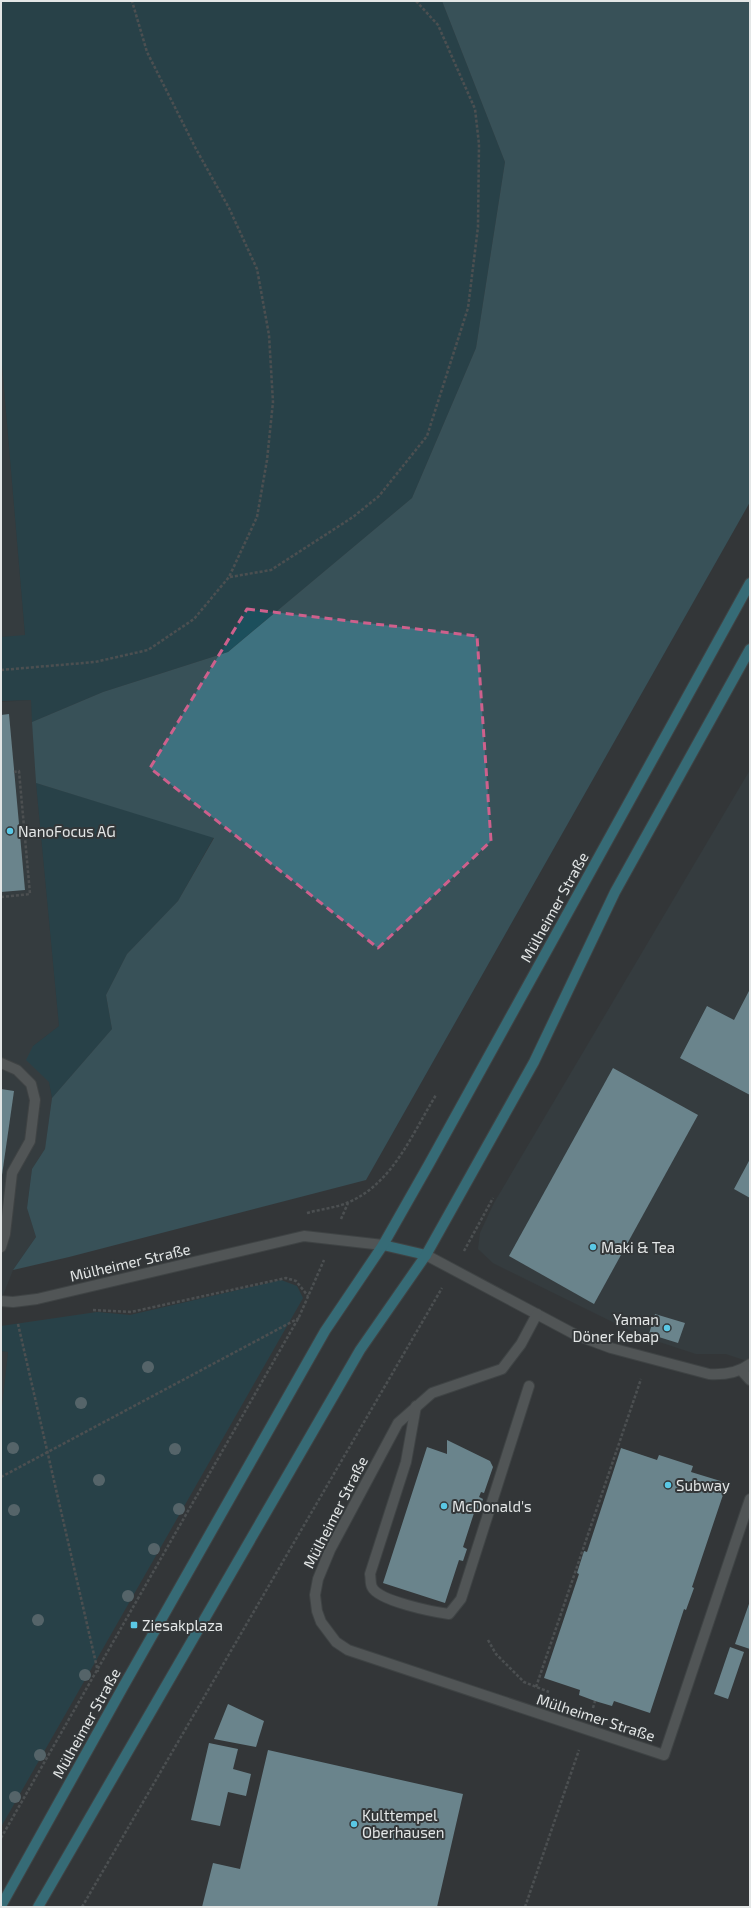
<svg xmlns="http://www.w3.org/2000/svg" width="751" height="1908" font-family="'Exo 2',sans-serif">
	<rect width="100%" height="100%" fill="#333739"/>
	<g fill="#384347">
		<path d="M1,353L25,636L1,637Z"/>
		<path d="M31,700L36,783L59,1026L33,1046L49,1082L52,1098L45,1150L32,1169L27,1207L36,1237L13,1270L1,1300V702Z"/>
		<path d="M750,770V1362L726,1354H696L641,1336L493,1263L478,1249L480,1233L494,1203Z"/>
		<path d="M1,1351L8,1352L1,1415Z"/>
	</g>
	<g fill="#1c4f5c">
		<path d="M1,1H442L505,162L476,348L412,498L228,652L103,692L32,722L31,700L1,701V637L25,635L1,353Z"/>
		<path d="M36,783L214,837L178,901L127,954L106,995L112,1029L52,1098L49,1082L26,1060L33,1046L59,1026Z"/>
		<path d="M281,1280L297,1286L303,1298L1,1827V1415L8,1352L1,1351V1326L97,1312L130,1315Z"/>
	</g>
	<path fill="#3e717f" d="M442,1H750V502L366,1180L69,1257L13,1270L36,1237L27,1208L32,1169L45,1149L52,1098L112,1029L106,995L127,954L178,901L214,838L36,783L32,722L103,692L228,652L412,498L476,348L505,162Z"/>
	<g fill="#ade2f2">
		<path d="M9,714L25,890L1,892V715Z"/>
		<path d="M750,989V1095L680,1058L707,1006L734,1020Z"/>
		<path d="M613,1068L698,1115L594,1304L509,1256Z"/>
		<path d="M1,1089L14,1091L2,1175H1Z"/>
		<path d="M750,1159V1198L734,1189Z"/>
		<path d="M655,1314L685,1323L678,1343L649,1334Z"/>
		<path d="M447,1440L490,1461L493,1467L484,1493L481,1492L479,1497L483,1499L478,1514L474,1513L463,1547L467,1549L463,1561L459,1560L445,1603L383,1583L427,1447L447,1454Z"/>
		<path d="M621,1448L657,1460L659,1455L693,1466L691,1472L727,1483L692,1587L694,1588L686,1610L684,1609L650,1713L614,1701L612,1706L595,1701L579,1695L580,1690L544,1678L579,1574L577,1573L584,1551L587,1552Z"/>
		<path d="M750,1601V1649L735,1644Z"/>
		<path d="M730,1647L744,1652L728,1699L714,1694Z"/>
		<path d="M228,1704L264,1721L256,1747L214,1739Z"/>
		<path d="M209,1743L238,1749L233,1769L251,1774L246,1796L228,1792L220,1826L191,1820Z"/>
		<path d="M268,1750L463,1794L437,1907H202L213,1863L240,1869Z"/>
	</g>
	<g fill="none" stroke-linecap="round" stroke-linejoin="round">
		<g stroke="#4f5353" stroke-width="12">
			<g id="minor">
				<path d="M1,1063L17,1070L31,1084L35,1100L30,1141L12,1173L5,1234L1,1247"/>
				<path d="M426,1255L576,1335L611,1348L709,1374C725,1375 738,1373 750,1364"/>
				<path d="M1,1301L13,1302L37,1299L304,1236L383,1245"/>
				<path d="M537,1314L521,1344L502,1369L432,1393L398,1423L330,1550L318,1579L315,1595L317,1611L321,1622L336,1642L348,1650L664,1755L750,1499"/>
				<path d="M741,1370L750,1380"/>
				<path d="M416,1406L406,1462L370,1574C371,1578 370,1583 372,1587C378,1601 434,1612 449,1614L461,1599L529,1386"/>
			</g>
		</g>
		<g stroke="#4f5353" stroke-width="12">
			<g id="major">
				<path d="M383,1245L426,1255"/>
				<path d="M1,1906L123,1687L325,1331L383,1245L429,1164L750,583"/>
				<path d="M38,1907L360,1350L426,1255L534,1062L615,892L750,649"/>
			</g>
		</g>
		<g stroke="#6a6e6f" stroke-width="2.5" stroke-dasharray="3 2" stroke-linecap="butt">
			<path d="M230,577L271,570L353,517L379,496L427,436L468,308L478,227L479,144L475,109L438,25L416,1"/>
			<path d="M1,670L95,662L148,650L194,619L229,577L257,517L267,460L273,402L269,335L257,269L229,208L196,149L147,52L132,1"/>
			<path d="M1,897L30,894L19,771L14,772"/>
			<path d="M307,1213C321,1209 336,1208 349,1202C393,1183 412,1134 436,1095"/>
			<path d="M341,1219L348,1203"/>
			<path d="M464,1251L493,1198"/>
			<path d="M93,1310L131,1312L286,1278L296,1281L308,1296"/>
			<path d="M18,1324L98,1672"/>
			<path d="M1,1477L299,1318"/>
			<path d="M488,1640L496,1654L524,1682L549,1692"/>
			<path d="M536,1687L641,1379"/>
			<path d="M593,1708L595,1701"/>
			<path d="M1,1838L299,1317L324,1260"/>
			<path d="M82,1907L442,1288"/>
			<path d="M525,1907L579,1750"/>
		</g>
		<use href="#minor" stroke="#757a7b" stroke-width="10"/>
		<use href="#major" stroke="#3aaac1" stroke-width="10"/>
	</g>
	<g fill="#7f9ba4">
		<circle cx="148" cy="1367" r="6"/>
		<circle cx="81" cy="1403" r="6"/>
		<circle cx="13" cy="1448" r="6"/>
		<circle cx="175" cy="1449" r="6"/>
		<circle cx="99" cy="1480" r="6"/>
		<circle cx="179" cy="1509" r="6"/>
		<circle cx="14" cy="1510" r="6"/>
		<circle cx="154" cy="1549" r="6"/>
		<circle cx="128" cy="1596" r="6"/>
		<circle cx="38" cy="1620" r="6"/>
		<circle cx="85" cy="1675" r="6"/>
		<circle cx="40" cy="1755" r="6"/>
		<circle cx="15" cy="1797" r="6"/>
	</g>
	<path d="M0 0H751V1908H0ZM247,609L477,636L491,841L378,948L150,768Z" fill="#333739" fill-opacity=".55" fill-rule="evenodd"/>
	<path fill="none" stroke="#ce608c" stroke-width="3" stroke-dasharray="8 5" stroke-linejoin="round" d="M247,609L477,636L491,841L378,948L150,768Z"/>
	<g fill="#5ac8e5" stroke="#333739" stroke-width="1.5">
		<circle cx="10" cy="831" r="4"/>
		<circle cx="593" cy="1247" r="4"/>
		<circle cx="667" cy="1328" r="4"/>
		<circle cx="668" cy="1485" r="4"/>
		<circle cx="444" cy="1506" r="4"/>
		<rect x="130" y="1621" width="8" height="8" rx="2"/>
		<circle cx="354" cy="1824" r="4"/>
	</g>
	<g text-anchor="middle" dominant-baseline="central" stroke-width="4" stroke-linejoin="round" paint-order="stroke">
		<g font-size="15" fill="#e3e6e6" stroke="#333739" text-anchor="start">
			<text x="18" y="831">NanoFocus AG</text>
			<text x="601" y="1247">Maki &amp; Tea</text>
			<text x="659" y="1319" text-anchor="end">Yaman<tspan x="659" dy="17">Döner Kebap</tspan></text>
			<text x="676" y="1485">Subway</text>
			<text x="452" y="1506">McDonald's</text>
			<text x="142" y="1625">Ziesakplaza</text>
			<text x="362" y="1815">Kulttempel<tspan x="362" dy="17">Oberhausen</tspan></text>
		</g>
		<g font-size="15" fill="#e3e6e6" stroke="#333739">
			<text transform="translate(554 907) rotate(-61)">Mülheimer Straße</text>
			<text transform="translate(130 1262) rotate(-13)">Mülheimer Straße</text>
			<text transform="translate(335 1512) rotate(-63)">Mülheimer Straße</text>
			<text transform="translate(596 1717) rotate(18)">Mülheimer Straße</text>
			<text transform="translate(86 1723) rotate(-61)">Mülheimer Straße</text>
		</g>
	</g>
	<rect width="751" height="1908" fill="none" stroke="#e3e6e6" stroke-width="4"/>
</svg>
